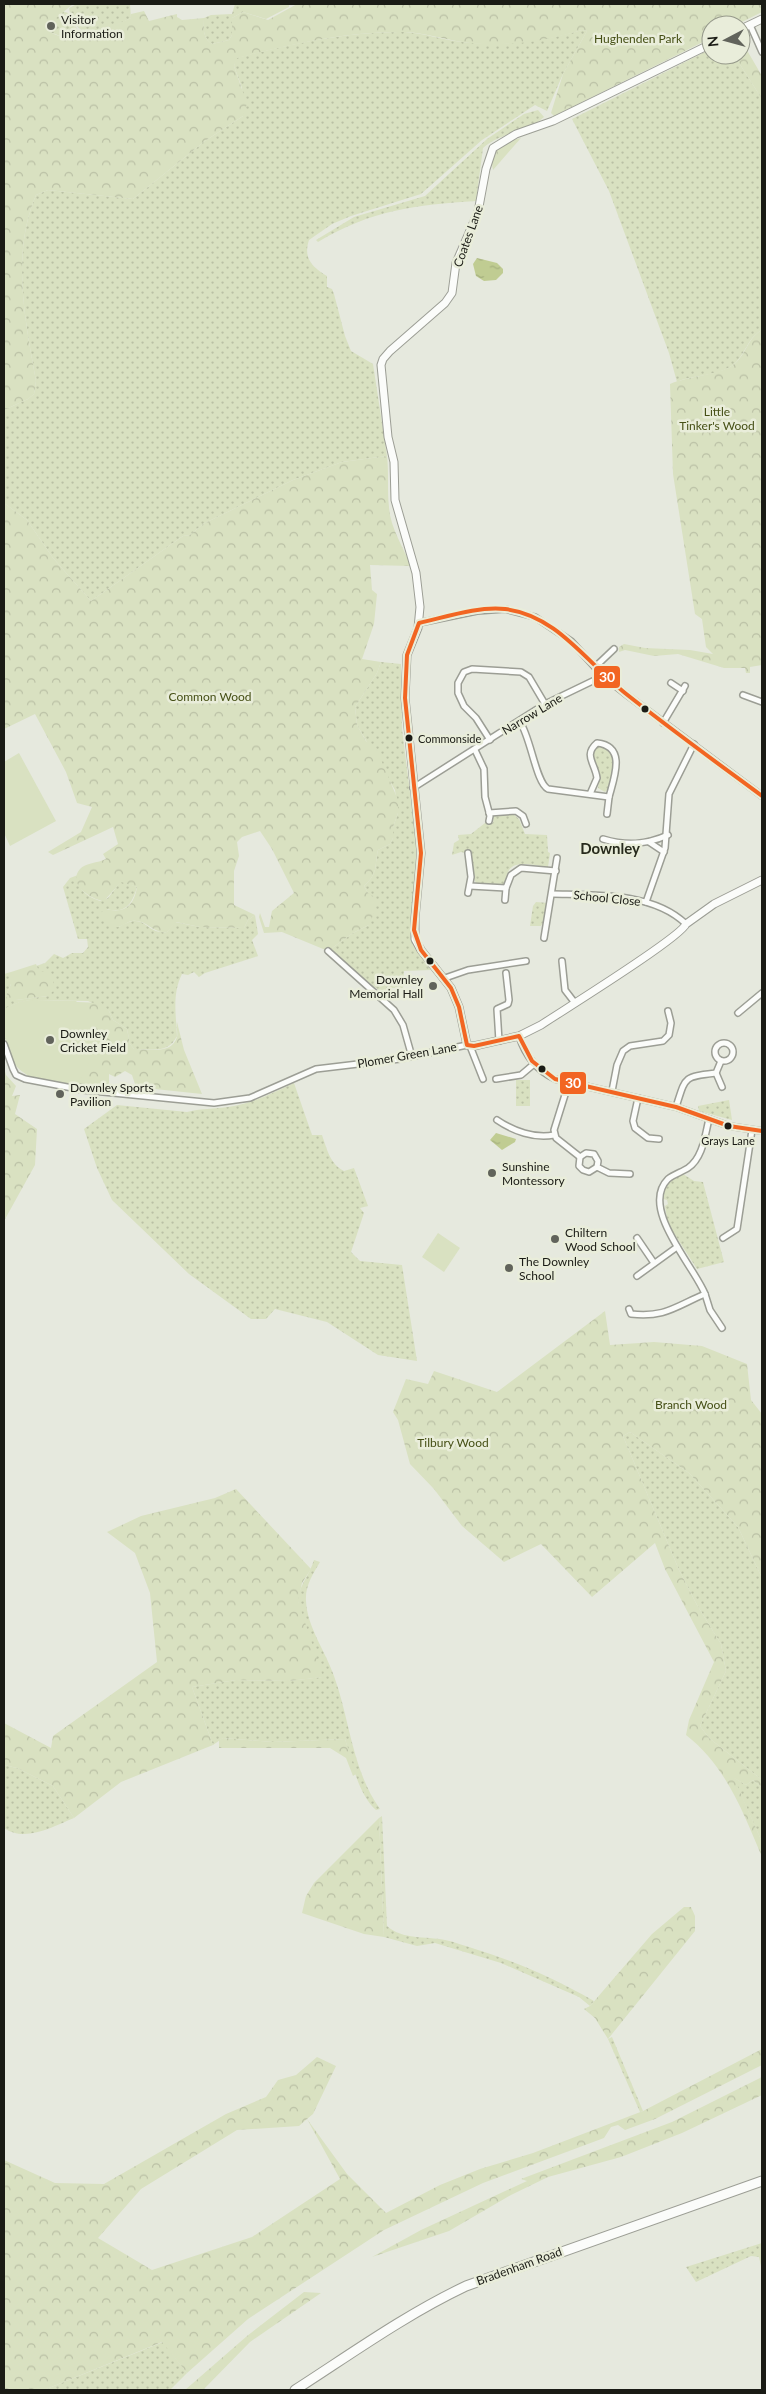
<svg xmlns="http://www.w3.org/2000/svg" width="766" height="2394" font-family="Lato,sans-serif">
	<defs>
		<pattern id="grass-dots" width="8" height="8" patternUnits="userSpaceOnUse" patternTransform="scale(1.25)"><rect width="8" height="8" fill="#d9e1c1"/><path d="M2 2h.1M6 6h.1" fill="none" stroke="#bac0a5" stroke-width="1.8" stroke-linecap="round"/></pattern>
		<pattern id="forest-crowns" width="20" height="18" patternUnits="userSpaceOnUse" patternTransform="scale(1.25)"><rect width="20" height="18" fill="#d9e1c1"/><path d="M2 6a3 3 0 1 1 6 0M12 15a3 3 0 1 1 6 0" fill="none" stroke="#bac0a5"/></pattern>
		<pattern id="water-ripples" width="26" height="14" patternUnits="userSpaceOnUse" patternTransform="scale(1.25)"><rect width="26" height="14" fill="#c0cc92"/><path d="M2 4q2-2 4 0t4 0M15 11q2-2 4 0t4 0" fill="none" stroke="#a4af7d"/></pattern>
	</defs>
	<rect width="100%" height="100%" fill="#e6e9de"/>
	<g fill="url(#grass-dots)">
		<path d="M77,4H130L131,18L102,32L88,34C78,30 70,18 69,8Z"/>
		<path d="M235,4H243V12L232,18V35L229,40L212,44C202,37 204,29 204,18L211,15L232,14Z"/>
		<path d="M62,11L68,13L77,29L76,36H60L50,32L49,24Z"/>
		<path d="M582,30L587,31L563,74L547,111L535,105L482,140L421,194L351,216L332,224L309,240C303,258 312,267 327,276V287L332,289L334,294L345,336L351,351L373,364L387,456L342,462L293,480L203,524L190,535L183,536L91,601L53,558L27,520L4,503V410L28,399L34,394L36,381C25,320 11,254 36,195L48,190L133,199L205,141L243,116L242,88L234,66L236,58C291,44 348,31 405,32C424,33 443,40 462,42C503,47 543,41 582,30Z"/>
		<path d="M711,49V55H734L762,99V330C747,338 745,356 733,365C717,377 694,374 677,382L669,353L609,191L572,119Z"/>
		<path d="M538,110L544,117C527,133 501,132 483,148L476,201C416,205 371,210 318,242L316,240L354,217L425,196L487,139L524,114Z"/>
		<path d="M381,662L401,664L402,729L417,848L412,934L416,948L431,970L404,971L403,988H392L385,995L328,951L353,933L369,925L368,893L364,886C379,872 374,867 378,850L390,844L393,838V827L398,813L395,790L357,725L355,707L377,673Z"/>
		<path d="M596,746H606L616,758L610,787L605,792L598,788L600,773L592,756Z"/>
		<path d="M513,814L519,819L525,834L547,835L548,852L550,853L548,867C537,866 516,859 509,870C506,875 506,881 504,885L476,883L473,876L471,854L461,852L452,855L454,843L459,840L458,835L471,834L485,823H493L494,816Z"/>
		<path d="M78,875C78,890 86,896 100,901L108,898L121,881L137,887C132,905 125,914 106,909L119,927C146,910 145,935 167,932L175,922L200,927L244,928L248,920L255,915L258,934L252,940L258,956L205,973L199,977L194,972L188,975L182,974C172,994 176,1014 177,1036C168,1055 151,1048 134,1049L130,1044L127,1029L113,1020L109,1011L88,1001L31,1000L20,1002L4,1009V974L11,972V984L6,996L16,1000L48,996L36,966L45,963L54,954L63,958L72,953H83L88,947L87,939H78L63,887L70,878Z"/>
		<path d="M536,902L548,903L545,920L541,926H530L533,906Z"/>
		<rect x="516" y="1080" width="14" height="26"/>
		<path d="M294,1083L312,1135H322C327,1149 330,1164 344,1171L354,1168L368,1206L360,1208L364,1213L351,1252L360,1261L402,1265L417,1361L378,1355L327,1322L275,1309L266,1319H251L189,1274L112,1200L97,1168L84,1129L117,1105L187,1112C202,1108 218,1109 234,1106C256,1102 274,1092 294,1083Z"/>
		<path d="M729,1100L732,1120L699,1111L698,1106Z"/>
		<path d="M683,1174L694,1181L703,1182L724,1262L697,1269L668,1224L665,1206L668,1204L667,1200L663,1199C664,1185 671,1179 683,1174Z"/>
		<path d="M630,1432L689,1473L738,1527L762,1578V1780L709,1738L700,1726L726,1671L721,1644L697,1605L679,1570L623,1436Z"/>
		<path d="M314,1560L320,1562C313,1574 305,1586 306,1601C307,1627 326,1652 334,1676C350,1720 352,1770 380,1809L376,1810C358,1794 352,1762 345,1739L273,1742L223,1738L213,1745L192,1687L236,1680L289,1681L322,1677C317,1660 297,1615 298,1599C300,1584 310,1574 314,1560Z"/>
		<path d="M4,1765L17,1768L53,1786L74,1818C54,1826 25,1843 4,1828Z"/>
		<path d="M733,1777L746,1785L753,1780L762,1788V1842Z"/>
		<path d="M382,1816L387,1926C403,1940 425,1936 445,1940C455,1942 465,1946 475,1949C517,1962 556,1979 594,2001L590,2006L579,1997L501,1963L435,1943L417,1946L384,1937L379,1818Z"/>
		<path d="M612,2037L643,2111L640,2112L608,2039Z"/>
		<path d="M762,2243V2271L759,2257L751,2256L696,2282L686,2267Z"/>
		<path d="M163,2342L187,2373L170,2390H44Z"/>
	</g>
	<g fill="url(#forest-crowns)" fill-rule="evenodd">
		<path d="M4,4H73L49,24L50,32C75,47 107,28 131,18V14L144,11L149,21L177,14V17L182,20L204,18C204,29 202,37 212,44L229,40L232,35V18L243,12L268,20L297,4H762V12L736,25H711V38L554,116L551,113L563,74L587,31L582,30C542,42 503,48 462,42C443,39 424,33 405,32C348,31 291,44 237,58L234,66L247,104L243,116L205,141L133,199L48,190L36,195C11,254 25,320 36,381L34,394L28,399L4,410Z"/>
		<path d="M741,40L762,76V99L734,55H741Z"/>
		<path d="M521,138L493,170C488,151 504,141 521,138Z"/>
		<path d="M762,330V665L750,667V673H746L745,668H724L678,654L654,656L625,650L619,652V647L624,644L645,648L690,650L713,654L706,647L702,619L695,614L673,474L670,384C688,376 720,375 733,365C746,356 747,338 762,330Z"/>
		<path d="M387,456C389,474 387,490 389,507C390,527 403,547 411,566L370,565L372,590L377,594L374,624L362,659L381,662L377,673L355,707L357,725L366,741L376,748L398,800V813L393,827V838L390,844L378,850C374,867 379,872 364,886L368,893L376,898L374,913L369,925L353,933L328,951L282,932L264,933L259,917L260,913L265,927H269L272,911L294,893L272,849L260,831L242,837L237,842L239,856L234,871V905L255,915L248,920L244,928L200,927L176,922L167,932C152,934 147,919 132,921C126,922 120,929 114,927C108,924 104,918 100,913L106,909C124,914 134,906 137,887L121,882L104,901C91,900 67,884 80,869C85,863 98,863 106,859L103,854L118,844L113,827L53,855L48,852L81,832L92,807L77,803L66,772L35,714L4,729V503L27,520L53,558L91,601L183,536L190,535L203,524L293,480L342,462Z"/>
		<path d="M36,964L39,971L51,973L55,989L48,996L8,1001L6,996L11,984V972Z"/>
		<path d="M31,1000L101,1003L109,1011L113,1020L127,1029L130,1044L134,1049C147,1048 171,1056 177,1037C178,1033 176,1026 177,1022L184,1050L202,1094L136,1087L132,1075L125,1071L115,1077L109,1074V1084L106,1089L74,1086L28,1076L14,1062L4,1035V1009L20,1002Z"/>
		<path d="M4,1068L6,1075L16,1086L12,1096L20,1095L15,1114L37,1129L35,1165L4,1221Z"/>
		<path d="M605,1311L610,1345L654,1342L702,1346L747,1364L751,1400L762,1414V1578L738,1527L689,1473L630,1432L623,1436L679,1570L697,1605L721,1644L726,1671L700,1726L709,1738L762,1780V1788L753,1780L746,1785L734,1778L762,1842V1857C743,1812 726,1766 686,1735L689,1720L714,1662L665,1569L655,1543L592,1597L541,1544L504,1562L462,1526L434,1489L410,1464L398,1420L393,1412L406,1379L428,1384L434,1371L497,1392Z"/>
		<path d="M236,1489L311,1569L302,1583L298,1601L323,1677L289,1681L236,1680L192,1687L213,1745L121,1782L74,1818L53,1786L17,1768L4,1765V1723L51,1748L53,1736L157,1662L150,1593L135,1553L107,1532L141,1516L215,1498Z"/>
		<path d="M223,1738L273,1742L345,1739L356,1774L353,1776L346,1758L330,1748H219V1740Z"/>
		<path d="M379,1818L384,1937L364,1934L302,1913L306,1896L314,1883Z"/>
		<path d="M684,1907H691L695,1916V1931L608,2039L595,2018L584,2009L590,2006L652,1934Z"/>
		<path d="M762,2049V2065L655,2119L625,2130L618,2125L611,2127L604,2138L483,2183L384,2230L248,2319L187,2373L162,2342L44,2390H4V2160L55,2183L104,2184L226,2114L266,2097L278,2080L296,2075L317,2057L336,2066L313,2114L307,2119L347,2174L386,2213L440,2185L480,2169L533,2153L643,2111ZM307,2119L340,2179L252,2237L152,2270L98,2238L141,2189L237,2130L299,2126Z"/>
		<path d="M762,2077V2095L682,2133L621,2157L548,2177L511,2195L449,2231L372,2257L421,2230L527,2181L521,2179L672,2122Z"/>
		<path d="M304,2292L321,2293L250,2342L203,2390H185L247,2336Z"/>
	</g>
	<g fill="#d9e1c1">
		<path d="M243,4H289V7L266,19L243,12Z"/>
		<path d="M19,753L56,821L10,846L4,833V762Z"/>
		<path d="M31,1000L76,1001C93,1019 96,1041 88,1064C86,1070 83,1077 78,1080C70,1085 61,1082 52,1081C44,1079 33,1078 26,1074C4,1062 4,1031 4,1009L20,1002Z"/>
		<path d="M438,1233L460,1248L444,1272L422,1257Z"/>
	</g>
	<g fill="url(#water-ripples)">
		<path d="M477,258L497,263L503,269V273L496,280L484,281L476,276L473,264Z"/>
		<path d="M496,1133L516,1139L515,1142L502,1150L490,1140Z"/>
	</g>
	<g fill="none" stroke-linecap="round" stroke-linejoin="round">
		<g stroke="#9c9e95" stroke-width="8">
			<g id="minor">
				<path d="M750,25L762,52"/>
				<path d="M419,623L477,611L505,609L535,617L571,641L603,676L627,695L762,796"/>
				<path d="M595,667L614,649"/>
				<path d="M671,683L683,691"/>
				<path d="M743,695L762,702"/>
				<path d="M520,722C531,738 536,783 548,789L609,797C614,778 627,746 597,743C583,755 595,763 597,778L590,794"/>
				<path d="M663,723L685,686"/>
				<path d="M490,740L476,718L464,706L458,693V683L464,672L472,669L521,672L529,677L545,704"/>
				<path d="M475,750L484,769L485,797L490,816L489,821"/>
				<path d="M413,788L545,704L603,676"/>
				<path d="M489,813L516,811L523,816L526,824"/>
				<path d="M607,814L609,797"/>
				<path d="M603,839C626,846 646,845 668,835"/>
				<path d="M649,842L664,852"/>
				<path d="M470,886L506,888L511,875L521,868L556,871"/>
				<path d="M468,893L471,877L468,853"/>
				<path d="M553,894C595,895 653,892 686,924"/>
				<path d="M505,900L506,888"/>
				<path d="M646,902L665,848L669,794L694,744"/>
				<path d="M544,938L557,858"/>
				<path d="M328,951L394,1010L403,1025L412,1057"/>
				<path d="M562,961L565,990L575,1003"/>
				<path d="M445,978L468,970L526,961"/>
				<path d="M738,1013L762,993"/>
				<path d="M519,1036C525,1055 536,1070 555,1079L676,1107L729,1126L762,1131"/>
				<path d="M499,1041L497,1009L508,1004L509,1000L506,973"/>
				<circle cx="724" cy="1052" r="9"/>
				<path d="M4,1044L13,1069L16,1075L25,1079L83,1090L214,1103L250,1098L316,1069L400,1059L467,1045"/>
				<path d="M470,1046L483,1079"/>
				<path d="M716,1073L722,1087"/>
				<path d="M496,1079L521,1075L534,1064"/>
				<path d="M569,1082L554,1130L556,1138L580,1157L586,1153L594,1154L598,1161L597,1167L609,1173L630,1174"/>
				<path d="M612,1091L617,1065L623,1051L630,1046L663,1041L669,1035L671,1023L668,1011"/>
				<path d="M638,1098L633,1121L635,1128L648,1138L659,1139"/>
				<path d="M676,1107C686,1076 683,1077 716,1073L721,1061"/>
				<path d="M497,1120C513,1131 535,1139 554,1135"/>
				<path d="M580,1157L579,1166L583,1170L589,1172L597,1167"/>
				<path d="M637,1238L654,1263"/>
				<path d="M723,1238L737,1229L752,1130"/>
				<path d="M637,1276L677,1247"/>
				<path d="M705,1294L710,1310L722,1328"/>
				<path d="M629,1309L631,1314C665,1318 676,1306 705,1294C694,1266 639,1208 668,1179C674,1174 682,1172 688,1168C703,1158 705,1135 709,1119"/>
			</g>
		</g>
		<g stroke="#9c9e95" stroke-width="9">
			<g id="tertiary">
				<path d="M741,29L762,19"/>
				<path d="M711,44L553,121L516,134L493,148L486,169L478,212L456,263L452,293L445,303L390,351L383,359L381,365L388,437L394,462L395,500L416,573L420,607L418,628L407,655L405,698L421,853L415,918V939L421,950L451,988L459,1007L467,1045L474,1046L519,1036L541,1025C562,1011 680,938 686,924L714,904L762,880"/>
			</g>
		</g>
		<g stroke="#9c9e95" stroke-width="11">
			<path id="trunk" d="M295,2390C351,2354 405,2315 466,2286L762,2181"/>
		</g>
		<use href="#minor" stroke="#fbfcfa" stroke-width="5"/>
		<use href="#tertiary" stroke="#fbfcfa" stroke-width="7"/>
		<use href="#trunk" stroke="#fbfcfa" stroke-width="9"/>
		<g stroke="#e9edda" stroke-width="8">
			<path id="bus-1" d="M762,796C716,762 669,728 625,693C587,663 557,615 505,609C478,606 446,617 419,623L407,655L405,698L421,853L414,930L421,950L451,988L459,1007L467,1045L474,1046L519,1036L532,1061L555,1079L676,1107L729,1126L762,1131"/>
		</g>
		<use href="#bus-1" stroke="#f26522" stroke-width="4"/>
	</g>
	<g fill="#61635b" stroke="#e9edda" stroke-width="2">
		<circle cx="51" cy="26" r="5"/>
		<circle cx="433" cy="986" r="5"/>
		<circle cx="50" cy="1040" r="5"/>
		<circle cx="60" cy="1094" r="5"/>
		<circle cx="492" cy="1173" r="5"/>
		<circle cx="555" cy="1239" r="5"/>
		<circle cx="509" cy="1268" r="5"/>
	</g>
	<g fill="#1a1b15" stroke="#e9edda" stroke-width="2">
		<circle cx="645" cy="709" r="4.5"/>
		<circle cx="409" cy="738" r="4.5"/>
		<circle cx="430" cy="961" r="4.5"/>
		<circle cx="542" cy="1069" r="4.5"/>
		<circle cx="728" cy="1126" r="4.5"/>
	</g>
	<g text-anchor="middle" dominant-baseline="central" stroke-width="5" stroke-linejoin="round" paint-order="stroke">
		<g font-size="11" fill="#1a1b15" stroke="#e9edda" text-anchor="start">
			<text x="418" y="738">Commonside</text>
			<text x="728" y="1140" text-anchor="middle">Grays Lane</text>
		</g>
		<g font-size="12" fill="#1a1b15" stroke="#e9edda" text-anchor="start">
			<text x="61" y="19">Visitor<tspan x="61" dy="14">Information</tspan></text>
			<text x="423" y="979" text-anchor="end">Downley<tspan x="423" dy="14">Memorial Hall</tspan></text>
			<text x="60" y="1033">Downley<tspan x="60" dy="14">Cricket Field</tspan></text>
			<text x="70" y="1087">Downley Sports<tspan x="70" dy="14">Pavilion</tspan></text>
			<text x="502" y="1166">Sunshine<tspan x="502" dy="14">Montessory</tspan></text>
			<text x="565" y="1232">Chiltern<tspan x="565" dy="14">Wood School</tspan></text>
			<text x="519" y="1261">The Downley<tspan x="519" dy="14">School</tspan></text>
		</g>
		<g font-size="12" fill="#465016" stroke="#e9edda">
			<text x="638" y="38">Hughenden Park</text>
			<text x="717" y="411">Little<tspan x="717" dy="14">Tinker's Wood</tspan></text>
			<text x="210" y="696">Common Wood</text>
			<text x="691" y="1404">Branch Wood</text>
			<text x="453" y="1442">Tilbury Wood</text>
		</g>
		<g font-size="12" fill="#1a1b15" stroke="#e9edda">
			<text transform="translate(468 236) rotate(-70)">Coates Lane</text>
			<text transform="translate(532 714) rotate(-31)">Narrow Lane</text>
			<text transform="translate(607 898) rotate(6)">School Close</text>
			<text transform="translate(407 1055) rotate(-10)">Plomer Green Lane</text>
			<text transform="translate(519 2266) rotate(-20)">Bradenham Road</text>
		</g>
		<g font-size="15" font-weight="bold" fill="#282b1d" stroke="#e9edda">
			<text x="610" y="848">Downley</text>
		</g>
	</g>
	<g stroke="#e9edda" stroke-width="2">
		<rect x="593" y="665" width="28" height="24" rx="5" fill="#f26522"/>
		<rect x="559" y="1071" width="28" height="24" rx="5" fill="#f26522"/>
	</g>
	<g font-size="14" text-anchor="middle" font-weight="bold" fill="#fff">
		<text x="607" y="682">30</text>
		<text x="573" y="1088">30</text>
	</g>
	<rect width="766" height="2394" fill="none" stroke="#1a1b15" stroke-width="10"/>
	<g transform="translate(726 40) rotate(264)"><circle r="24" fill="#e9edda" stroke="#96998b"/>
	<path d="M0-4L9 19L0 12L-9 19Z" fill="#61635b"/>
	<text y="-8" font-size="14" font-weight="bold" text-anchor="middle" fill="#1a1b15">N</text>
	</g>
</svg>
